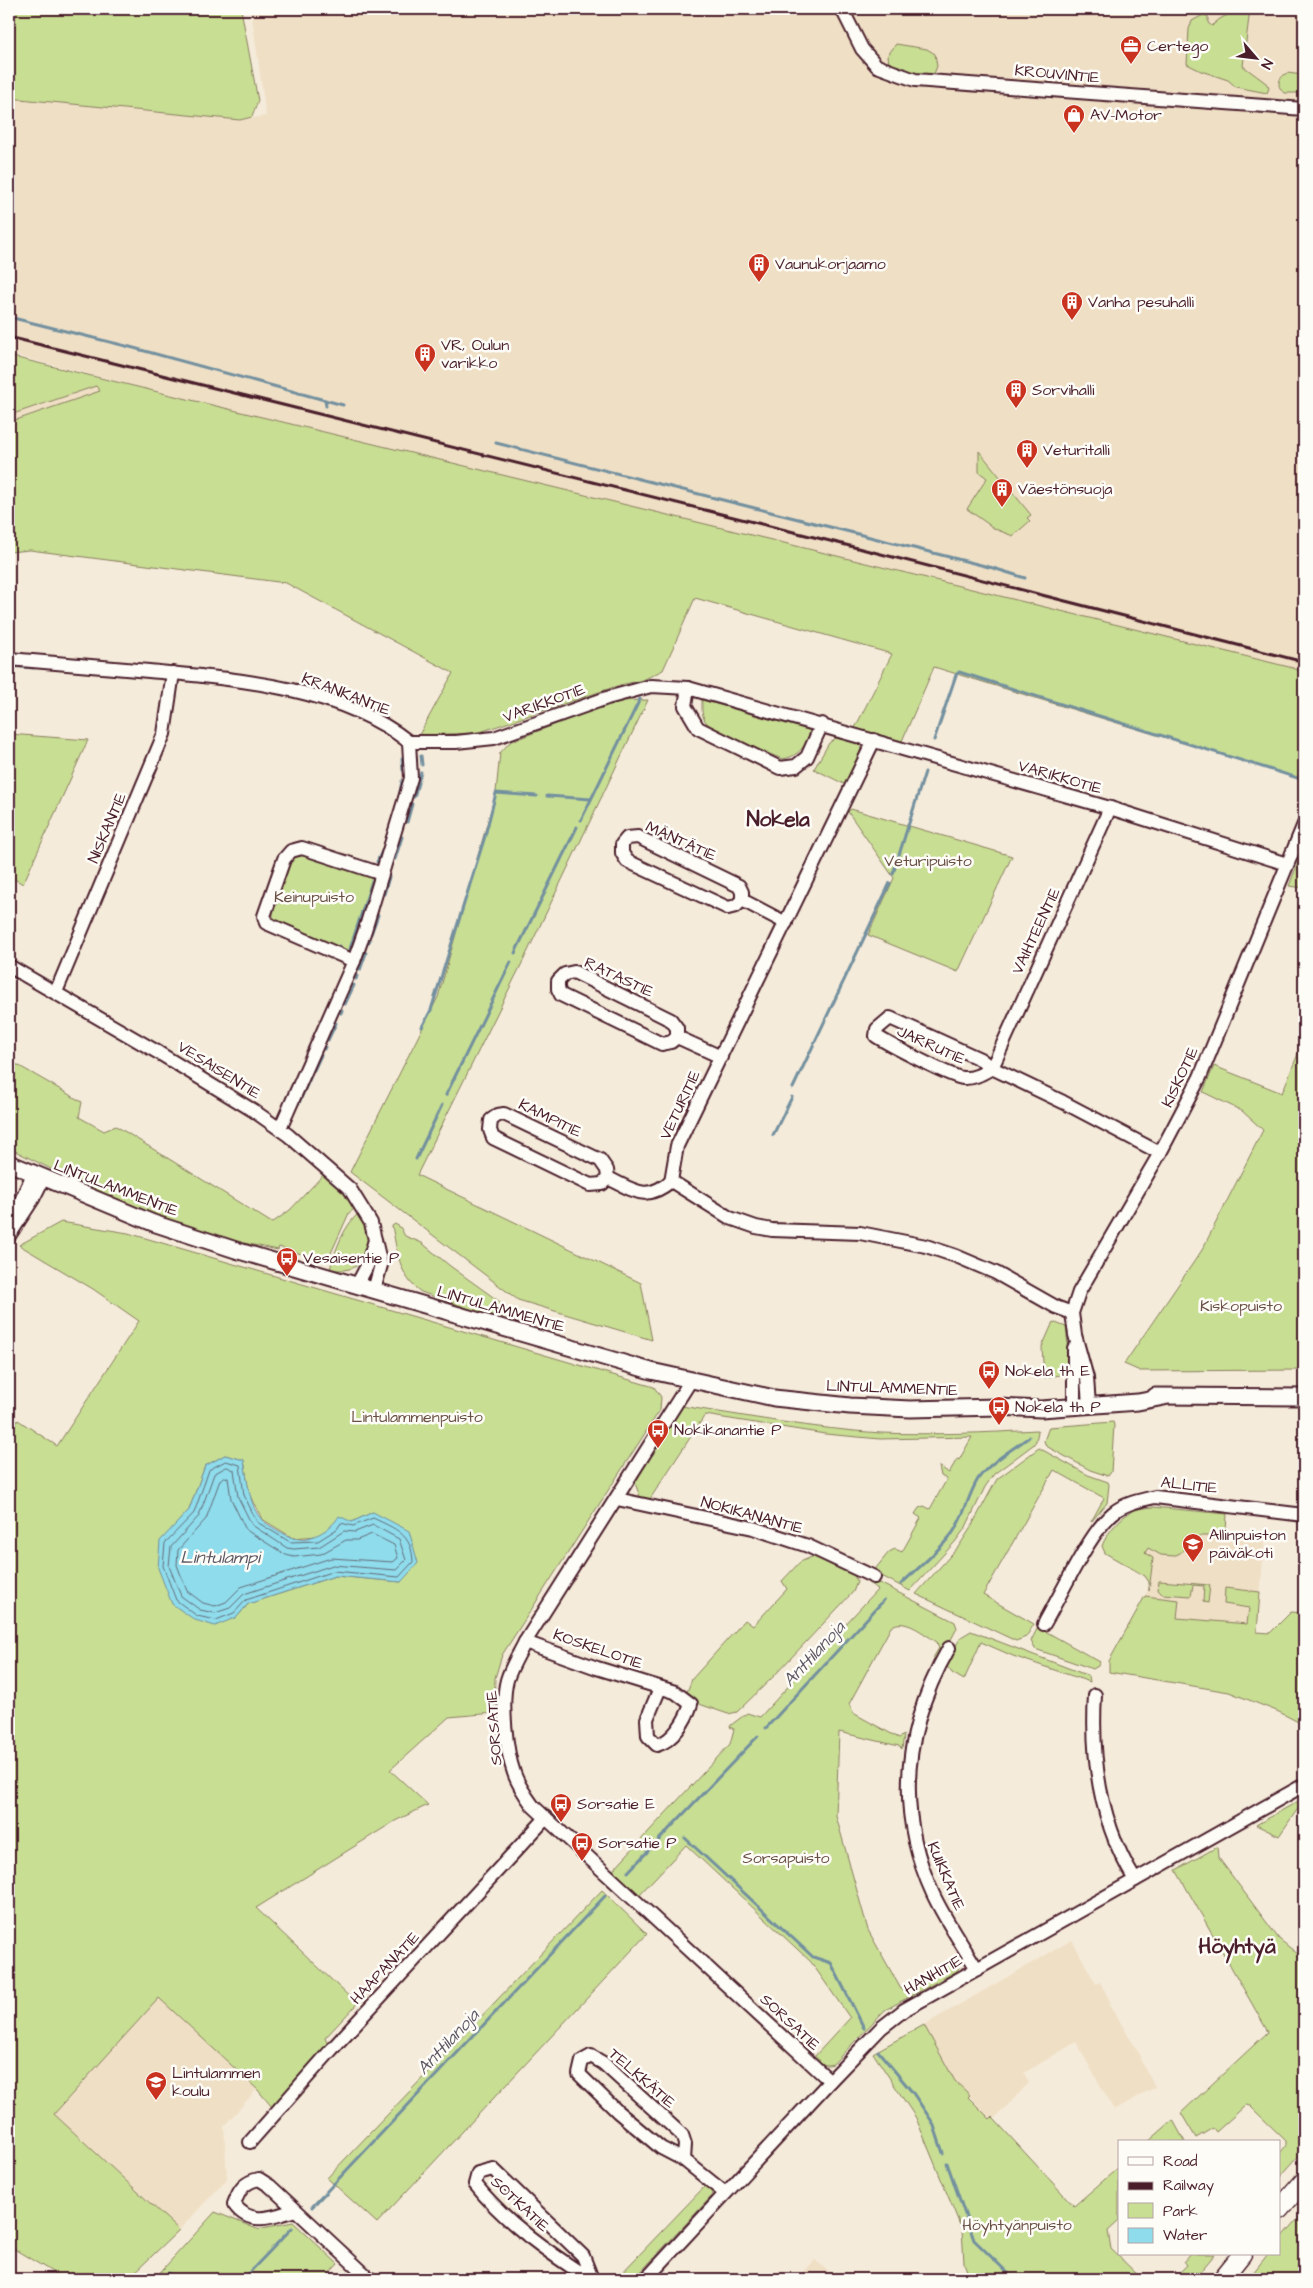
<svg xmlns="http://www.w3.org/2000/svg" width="1313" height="2288" font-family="'Architects Daughter',sans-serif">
	<rect width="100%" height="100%" fill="#f5ebda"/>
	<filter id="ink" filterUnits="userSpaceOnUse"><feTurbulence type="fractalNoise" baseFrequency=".02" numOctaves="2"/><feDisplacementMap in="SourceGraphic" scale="10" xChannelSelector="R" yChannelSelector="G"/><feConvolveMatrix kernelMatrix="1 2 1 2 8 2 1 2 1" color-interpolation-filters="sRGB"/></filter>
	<g filter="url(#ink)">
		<g fill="#efdfc5">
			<path d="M251,9H1304V677L784,543L215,406L9,354V98L240,120L266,116Z"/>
			<path d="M96,386L100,392L13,421L9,430V413L13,414Z"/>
			<path d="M1153,1507L1227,1514L1226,1531L1265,1534L1257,1632L1131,1621L1148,1590L1149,1582L1142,1574L1105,1553L1102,1546L1107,1536L1125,1516L1132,1511Z"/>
			<path d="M1072,1940L1096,1984L1100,1982L1111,2003L1109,2004L1142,2058L1140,2059L1155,2087L1114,2110L1076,2042L1024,2073L1029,2083L994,2119L992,2117L990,2119L955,2081L924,2025Z"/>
			<path d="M159,1998L257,2089L224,2126L227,2179L179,2230L54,2114Z"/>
			<path d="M815,2260L837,2279H797Z"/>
		</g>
		<g fill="#c8de93" stroke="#897e5f" fill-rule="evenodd">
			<path d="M9,9H241L258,101L252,117L240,120L9,98Z"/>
			<path d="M1240,9H1250L1243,66L1266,83L1269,88L1267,93L1236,87L1228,80L1201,71L1187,64L1189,29L1192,21L1203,15L1208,16V23L1212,26C1222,15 1228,16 1240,9Z"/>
			<path d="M896,44L927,49L935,54L937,66L934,74L910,73L889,65L888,55Z"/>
			<path d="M1287,73L1303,75L1304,73V93H1284C1276,86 1278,78 1287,73Z"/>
			<path d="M9,356L784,543L1293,668L1304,673V780L934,667L902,741L855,728L892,654L695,598L663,670L643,680L620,685L477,733L419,735L453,673L286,583L30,550L9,552V430L13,421L100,391L96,386L13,414L9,413Z"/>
			<path d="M979,451L1031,515L1027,518L1030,521L1013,536L995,529L967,509L987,478L979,472Z"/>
			<path d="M648,700L526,955L417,1175L641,1283L652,1340L518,1300L350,1172L438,997L496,792L500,753L510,742L615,701Z"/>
			<path d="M702,700L810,729C807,746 798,757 782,759C764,751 720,736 707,723C701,717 702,708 702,700Z"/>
			<path d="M9,734L88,740L23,884L9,876Z"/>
			<path d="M836,738L857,743L861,747L859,758L846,785L814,769L829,743Z"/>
			<path d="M851,809L1012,856L958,972L868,935L894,878L848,812Z"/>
			<path d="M302,852L372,876L376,880L354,950L349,953L274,920L272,910L289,862L292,858Z"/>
			<path d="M1302,852L1304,853V888L1289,886Z"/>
			<path d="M1304,1039V1370L1140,1371L1124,1364L1202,1250L1263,1130L1242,1111L1203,1092L1214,1066L1282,1093Z"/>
			<path d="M9,1060L82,1102L79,1117L104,1131L116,1126L272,1223L290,1210L325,1173L358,1206L349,1213L327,1262L279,1247L278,1250L234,1241L164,1218L97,1192L9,1148Z"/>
			<path d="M361,1211C375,1239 371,1277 330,1269C336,1248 344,1225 361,1211Z"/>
			<path d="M61,1222L128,1233L654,1387L661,1397L660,1410L502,1655L495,1678L494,1713L449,1717L390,1770L428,1805L395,1821L256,1908L357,2004L325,2038L328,2045L272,2107L257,2089L159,1998L54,2114L179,2230L128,2279H64L9,2246V1434L18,1420L57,1446L139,1321L93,1289L19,1245ZM225,1455L244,1460L249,1494L262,1519L293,1538L317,1536L334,1525L352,1522L373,1512L401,1582L335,1576L248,1604L237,1617L161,1541L189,1510L205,1466Z"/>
			<path d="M395,1224L400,1227L405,1236L422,1243L450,1266L500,1302L515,1318L490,1316L421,1292C399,1277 397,1250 392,1226Z"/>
			<path d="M1053,1322L1066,1327L1071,1373L1044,1378L1042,1347Z"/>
			<path d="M681,1406C747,1416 814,1429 881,1433C933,1435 985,1433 1037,1430L1038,1432L1036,1441L1033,1445L994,1474L985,1487L966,1527L955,1542L910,1591L876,1573V1568L889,1552L895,1549L902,1552L921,1518L915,1514L919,1508L924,1506L930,1509L947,1479L941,1476L939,1466L949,1473L957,1459L959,1460L972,1437L880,1439L825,1434L705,1415L648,1502L640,1497L635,1483Z"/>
			<path d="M1113,1422L1114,1425L1111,1472L1108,1476L1090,1470L1046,1446L1044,1441L1049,1427Z"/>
			<path d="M1039,1448L1088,1475L1108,1482L1109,1485L1107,1503L1091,1522L1104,1498L1054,1470L983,1595L1034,1624L1026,1637L1016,1641L916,1594L959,1546L970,1529L997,1479Z"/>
			<path d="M1153,1507L1227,1514L1226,1531L1215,1536H1200L1180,1553L1174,1556L1161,1555L1148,1548L1145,1553L1153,1558L1149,1591V1582L1145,1576L1105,1553L1102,1546C1106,1534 1121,1516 1133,1511C1139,1508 1146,1508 1153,1507Z"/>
			<path d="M814,1556L853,1573L857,1582L853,1592L773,1677L737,1712L728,1714L702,1705L696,1702L687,1692L692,1679L745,1620L753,1626L787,1589L782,1581L800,1562Z"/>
			<path d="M870,1581H876L955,1622L957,1628L941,1659L933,1658L939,1648L937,1642C925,1635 904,1616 891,1627L849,1704L853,1713L899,1738L904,1735L902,1749L899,1746L839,1732L836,1816L868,1930L902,1991L961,1959L962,1962L957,1971L885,2010L833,2064C824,2067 820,2063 814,2057L850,2018L811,1962L686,1845L638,1896L611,1872L730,1744L734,1729L730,1727L731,1725L747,1713L760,1717L878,1589L868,1583Z"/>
			<path d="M1159,1581L1210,1585L1208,1603L1203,1602L1204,1586L1193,1585L1191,1596L1162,1594L1158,1590Z"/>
			<path d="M1225,1588L1260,1592L1257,1632L1270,1633L1291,1612L1304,1613V1725L1279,1712L1229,1692L1109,1672V1661L1145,1596L1179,1600L1177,1618L1247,1624L1249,1608L1224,1604Z"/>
			<path d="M1038,1627L1100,1662L1098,1666L1093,1669L1035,1649L1031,1641Z"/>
			<path d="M971,1631L1089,1676L1090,1682L1013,1656L981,1642L964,1680L952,1673L945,1664L961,1637Z"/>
			<path d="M1304,1798V1804L1297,1810L1279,1836L1256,1825Z"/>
			<path d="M1217,1847L1218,1857L1279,1939L1304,1959V2150L1279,2178V2154L1286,2146V2141L1250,2106L1246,2105L1216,2132L1213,2128L1196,2138L1181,2113L1268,2032L1176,1870Z"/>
			<path d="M602,1890L647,1934L377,2223L327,2178Z"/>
			<path d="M924,2025L955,2081L970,2095L968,2097L990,2119L992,2117L994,2119L1074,2206L1119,2167V2221L1108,2231L1111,2249L1142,2279H970L964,2263L962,2230L916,2118L873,2053Z"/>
			<path d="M1173,2120L1185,2142H1148Z"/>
			<path d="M706,2185L713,2189L711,2197L634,2279H616Z"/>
			<path d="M215,2212L257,2229L293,2222L338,2264L324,2279H154Z"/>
			<path d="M1304,2212V2279H1248L1268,2254H1279V2241Z"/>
			<path d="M1190,2254H1215L1194,2279H1173L1187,2265L1184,2261Z"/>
		</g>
		<path fill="#8edcec" stroke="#73909f" d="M225,1455L244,1460C247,1477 249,1507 262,1520C266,1524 287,1536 293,1538C310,1542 331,1530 339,1516L352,1522L373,1512L409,1531L418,1563L401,1582L335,1576L248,1604L237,1617L215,1626L195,1620L172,1604L158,1568L160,1541L189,1510L205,1466Z"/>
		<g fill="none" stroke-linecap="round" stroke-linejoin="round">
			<g stroke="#656b78" stroke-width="1">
				<path d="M226,1461L240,1465L244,1495L257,1522L290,1542L318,1541L337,1529L341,1523L353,1526L373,1518C396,1529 412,1534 413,1562L399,1577L334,1571L246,1600L234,1613L216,1620L197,1616L176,1600L163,1566L165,1543L194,1513L209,1470Z"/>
				<path d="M227,1467L234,1470L238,1497L252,1525L287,1548L294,1549L319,1547L344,1531L355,1532L373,1525L399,1539L406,1560L396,1570L333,1565L244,1594L230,1608L215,1613L200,1610L181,1596L169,1566L171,1547L199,1516L214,1474Z"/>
				<path d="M225,1477L228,1478L231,1499L246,1530L286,1555L294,1557L321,1554L346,1540H357L372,1534L394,1545L398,1558L393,1562L331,1558L241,1587L226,1602L215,1606L203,1603L187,1591L177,1565L178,1550L206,1519L220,1480Z"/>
			</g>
			<g stroke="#73909f" stroke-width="3">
				<path d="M9,317L130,347L343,405"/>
				<path d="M325,400L326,406"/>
				<path d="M496,443L993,568L1025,578"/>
				<path d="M9,666L34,668"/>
				<path d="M934,740L956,675L959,672L1304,780"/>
				<path d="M421,756L422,765"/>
				<path d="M402,759L403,770"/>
				<path d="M400,792L402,781"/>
				<path d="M547,796L591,799"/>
				<path d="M414,797L421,772"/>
				<path d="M581,820L640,699"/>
				<path d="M407,822L412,804"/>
				<path d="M395,859L402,837"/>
				<path d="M377,862L384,847"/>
				<path d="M893,874L925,772"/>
				<path d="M384,894L389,877"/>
				<path d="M371,934L378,915"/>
				<path d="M368,943L370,940"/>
				<path d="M337,947L340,946"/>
				<path d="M350,949L372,881"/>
				<path d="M515,953L577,827"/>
				<path d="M360,970L366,953"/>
				<path d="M356,979L357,976"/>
				<path d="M339,980L344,969"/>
				<path d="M345,1004L354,985"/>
				<path d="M341,1013L342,1010"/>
				<path d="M422,1027L431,1010L485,836L496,793L537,796"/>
				<path d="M328,1040L336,1023"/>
				<path d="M324,1049L325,1047"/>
				<path d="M314,1070L321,1055"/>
				<path d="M793,1088L890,883"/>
				<path d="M446,1095L511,962"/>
				<path d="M286,1099L292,1087"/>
				<path d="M299,1103L311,1076"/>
				<path d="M773,1135L792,1097"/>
				<path d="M416,1159L442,1105"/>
				<path d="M901,1584C918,1568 937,1553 951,1535C964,1519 967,1497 978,1479C990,1462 1012,1450 1029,1437"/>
				<path d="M766,1728L884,1600"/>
				<path d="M685,1838L813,1957L831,1963L864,2028"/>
				<path d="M628,1872L758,1736"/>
				<path d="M878,2051L913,2093L933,2123L943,2153"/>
				<path d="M947,2163L974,2240L1014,2279"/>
				<path d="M312,2207L605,1896"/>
				<path d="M168,2273L177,2279"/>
				<path d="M243,2279L292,2228"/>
			</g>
			<g stroke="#4a1f2b" stroke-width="16">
				<g id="minor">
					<path d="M842,9L862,49L877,66L915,80L1304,109"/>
					<path d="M9,659C55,663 102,667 149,671C235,679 338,686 409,742L411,778L365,930L354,961L283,1122L279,1128"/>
					<path d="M688,688L685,706L698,728L780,768L796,766L807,757L822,724"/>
					<path d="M409,742H456L494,738L607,698L651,686L688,688L1110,808L1287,864"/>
					<path d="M742,900V892L739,886L638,837L627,838L622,844V853L627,861L728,908L736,906L742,900L786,923"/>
					<path d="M354,961L266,923L264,916L284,859L291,851L302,848L382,874"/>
					<path d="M9,966L159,1053L254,1111L288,1135L350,1189L371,1223L381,1265L374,1290"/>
					<path d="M56,992L164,734L173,673"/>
					<path d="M677,1037V1028L671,1020L574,972L565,974L558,981V989L561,995L662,1044L671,1042L677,1037L721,1057"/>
					<path d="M992,1068C983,1073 974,1079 963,1078C951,1077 888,1044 876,1036L877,1029L890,1018L980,1059L992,1068L1063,1102L1160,1153"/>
					<path d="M992,1068L1110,808"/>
					<path d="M608,1178L602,1184L590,1185L493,1138L490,1130L491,1120L498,1115L504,1114L600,1160L607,1170L608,1178C635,1191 646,1202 671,1181"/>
					<path d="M671,1181L677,1146L874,740"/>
					<path d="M671,1181L730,1218L756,1227L772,1230L860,1233L926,1246L956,1256L996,1273L1056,1307L1072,1313"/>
					<path d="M9,1227L33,1174"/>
					<path d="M9,1236L33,1199L43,1179"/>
					<path d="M357,1285L367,1266L375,1240"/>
					<path d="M691,1380L525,1642C519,1654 511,1667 507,1680C501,1702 506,1751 514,1773C518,1785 525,1795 533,1806L830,2081"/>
					<path d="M1089,1405L1087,1378L1075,1335L1072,1313L1079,1292L1160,1153L1200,1077L1304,824"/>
					<path d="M1074,1406V1348"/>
					<path d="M617,1499L753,1528L808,1546L874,1577"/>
					<path d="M1044,1624C1061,1595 1089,1533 1113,1513C1125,1503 1141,1500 1155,1497L1304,1515"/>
					<path d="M525,1642L597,1668L675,1692L691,1704C686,1720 673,1741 657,1745L648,1736L647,1719L660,1688"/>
					<path d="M949,1648C904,1727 894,1809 933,1894C945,1920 962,1944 977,1969"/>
					<path d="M1095,1695C1091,1759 1101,1825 1135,1880"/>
					<path d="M250,2142L332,2049L546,1818"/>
					<path d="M684,2160L685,2144L682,2135L603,2063L591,2056L582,2061L579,2074L618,2112L661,2148L684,2160L725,2193"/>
					<path d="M295,2210C273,2217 250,2227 234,2204C239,2190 244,2182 259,2179L270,2186L370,2279"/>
					<path d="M590,2279C549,2253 506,2223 475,2184L478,2173L493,2169L583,2256L592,2279"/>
					<path d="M646,2279L830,2081L881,2028L904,2010L1304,1785"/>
				</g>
			</g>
			<g stroke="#4a1f2b" stroke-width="19">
				<g id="tertiary">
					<path d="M9,1163L153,1223L239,1251L651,1371L774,1398L850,1406L910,1409L999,1407L1041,1409L1138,1402L1164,1397"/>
					<path d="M1155,1396L1304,1397"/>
				</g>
			</g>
			<g stroke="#4a1f2b" stroke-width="21">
				<g id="secondary">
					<path d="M1279,2210L1304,2181"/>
					<path d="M1222,2279L1242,2254"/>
				</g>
			</g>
			<use href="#minor" stroke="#fdfcf7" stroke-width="12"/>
			<use href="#tertiary" stroke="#fdfcf7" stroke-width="15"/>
			<use href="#secondary" stroke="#fdfcf7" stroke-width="18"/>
			<path stroke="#4a1f2b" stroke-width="3" d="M9,337L838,543L1304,662"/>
		</g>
	</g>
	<defs>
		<g id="office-pin" transform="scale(1.125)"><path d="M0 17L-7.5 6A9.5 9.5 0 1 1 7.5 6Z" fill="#c8321e" stroke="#fdfcf7"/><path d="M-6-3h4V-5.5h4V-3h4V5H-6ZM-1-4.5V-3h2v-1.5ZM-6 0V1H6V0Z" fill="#fff"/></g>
		<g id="shop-pin" transform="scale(1.125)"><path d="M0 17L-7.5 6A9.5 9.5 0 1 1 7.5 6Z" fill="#c8321e" stroke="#fdfcf7"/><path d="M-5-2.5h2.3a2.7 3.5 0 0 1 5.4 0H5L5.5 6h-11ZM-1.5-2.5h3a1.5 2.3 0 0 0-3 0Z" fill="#fff"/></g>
		<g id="building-pin" transform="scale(1.125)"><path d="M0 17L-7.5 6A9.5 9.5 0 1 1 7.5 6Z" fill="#c8321e" stroke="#fdfcf7"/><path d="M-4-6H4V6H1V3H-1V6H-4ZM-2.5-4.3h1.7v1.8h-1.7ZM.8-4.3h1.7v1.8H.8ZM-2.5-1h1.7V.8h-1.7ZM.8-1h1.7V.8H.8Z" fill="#fff"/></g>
		<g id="bus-pin" transform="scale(1.125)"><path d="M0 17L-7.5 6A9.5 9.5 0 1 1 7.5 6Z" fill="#c8321e" stroke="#fdfcf7"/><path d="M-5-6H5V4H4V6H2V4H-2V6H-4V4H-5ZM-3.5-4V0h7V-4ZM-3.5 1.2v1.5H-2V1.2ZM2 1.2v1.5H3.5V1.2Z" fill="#fff"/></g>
		<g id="school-pin" transform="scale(1.125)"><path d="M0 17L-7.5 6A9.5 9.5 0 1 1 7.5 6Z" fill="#c8321e" stroke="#fdfcf7"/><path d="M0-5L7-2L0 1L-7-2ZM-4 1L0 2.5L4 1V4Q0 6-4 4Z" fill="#fff"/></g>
	</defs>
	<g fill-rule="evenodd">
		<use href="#office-pin" x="1131" y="46"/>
		<use href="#shop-pin" x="1074" y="115"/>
		<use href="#building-pin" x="759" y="264"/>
		<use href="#building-pin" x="1072" y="302"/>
		<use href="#building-pin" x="425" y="354"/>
		<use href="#building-pin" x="1016" y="390"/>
		<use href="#building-pin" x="1027" y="450"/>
		<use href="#building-pin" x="1002" y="489"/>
		<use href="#bus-pin" x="287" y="1258"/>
		<use href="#bus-pin" x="989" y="1371"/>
		<use href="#bus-pin" x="999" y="1407"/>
		<use href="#bus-pin" x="658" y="1430"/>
		<use href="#school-pin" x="1193" y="1544"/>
		<use href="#bus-pin" x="561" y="1804"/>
		<use href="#bus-pin" x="582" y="1843"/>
		<use href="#school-pin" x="156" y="2082"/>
	</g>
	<g text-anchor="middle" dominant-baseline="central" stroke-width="5" stroke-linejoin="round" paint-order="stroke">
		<g font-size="16" fill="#4a1f2b" stroke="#fdfcf7" text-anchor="start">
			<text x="1147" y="46">Certego</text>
			<text x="1090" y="115">AV-Motor</text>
			<text x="775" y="264">Vaunukorjaamo</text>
			<text x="1088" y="302">Vanha pesuhalli</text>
			<text x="441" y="345">VR, Oulun<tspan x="441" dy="18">varikko</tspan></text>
			<text x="1032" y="390">Sorvihalli</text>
			<text x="1043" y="450">Veturitalli</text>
			<text x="1018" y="489">Väestönsuoja</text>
			<text x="303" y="1258">Vesaisentie P</text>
			<text x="1005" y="1371">Nokela th E</text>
			<text x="1015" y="1407">Nokela th P</text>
			<text x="674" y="1430">Nokikanantie P</text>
			<text x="1209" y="1535">Allinpuiston<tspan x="1209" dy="18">päiväkoti</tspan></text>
			<text x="577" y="1804">Sorsatie E</text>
			<text x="598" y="1843">Sorsatie P</text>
			<text x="172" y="2073">Lintulammen<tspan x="172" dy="18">koulu</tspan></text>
		</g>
		<g font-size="16" fill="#4a1f2b" stroke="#fdfcf7">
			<text transform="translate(1057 74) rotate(5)">KROUVINTIE</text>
			<text transform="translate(346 694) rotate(21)">KRANKANTIE</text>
			<text transform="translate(544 703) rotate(-20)">VARIKKOTIE</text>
			<text transform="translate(1060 777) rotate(16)">VARIKKOTIE</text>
			<text transform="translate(107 828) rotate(-67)">NISKANTIE</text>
			<text transform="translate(681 841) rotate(24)">MÄNTÄTIE</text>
			<text transform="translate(1036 931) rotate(-65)">VAIHTEENTIE</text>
			<text transform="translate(619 977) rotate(25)">RATASTIE</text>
			<text transform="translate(931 1045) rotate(24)">JARRUTIE</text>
			<text transform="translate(219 1070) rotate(32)">VESAISENTIE</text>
			<text transform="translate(1180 1077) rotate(-65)">KISKOTIE</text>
			<text transform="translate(680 1105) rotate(-65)">VETURITIE</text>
			<text transform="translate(550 1118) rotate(26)">KAMPITIE</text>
			<text transform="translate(116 1188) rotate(21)">LINTULAMMENTIE</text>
			<text transform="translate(501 1309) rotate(16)">LINTULAMMENTIE</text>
			<text transform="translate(892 1388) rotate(2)">LINTULAMMENTIE</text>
			<text transform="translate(1189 1485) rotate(6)">ALLITIE</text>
			<text transform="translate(752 1515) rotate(15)">NOKIKANANTIE</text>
			<text transform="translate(598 1649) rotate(19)">KOSKELOTIE</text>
			<text transform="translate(494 1728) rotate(-94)">SORSATIE</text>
			<text transform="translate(946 1876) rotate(67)">KUIKKATIE</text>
			<text transform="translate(385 1968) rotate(-47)">HAAPANATIE</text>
			<text transform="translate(933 1975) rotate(-30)">HANHITIE</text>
			<text transform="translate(790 2022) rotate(43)">SORSATIE</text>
			<text transform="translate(642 2078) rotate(41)">TELKKÄTIE</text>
			<text transform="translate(520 2204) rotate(43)">SOTKATIE</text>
		</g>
		<g font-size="16" fill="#6a4f45" stroke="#fdfcf7">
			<text x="928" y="861">Veturipuisto</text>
			<text x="314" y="897">Keinupuisto</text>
			<text x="1241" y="1306">Kiskopuisto</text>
			<text x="417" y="1417">Lintulammenpuisto</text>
			<text x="786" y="1858">Sorsapuisto</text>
			<text x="1017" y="2225">Höyhtyänpuisto</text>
		</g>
		<g font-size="18" font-style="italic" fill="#5e5865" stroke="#fdfcf7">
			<text x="220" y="1557">Lintulampi</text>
			<text transform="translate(814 1654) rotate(-47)">Anttilanoja</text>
			<text transform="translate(448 2042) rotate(-47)">Anttilanoja</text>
		</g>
		<g font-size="21" font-weight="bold" fill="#4a1f2b" stroke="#fdfcf7">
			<text x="778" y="819">Nokela</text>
			<text x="1237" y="1946">Höyhtyä</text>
		</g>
	</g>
	<rect width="1313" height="2288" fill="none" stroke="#fdfcf7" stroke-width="30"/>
	<rect x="15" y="15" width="1283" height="2258" fill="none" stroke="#4a1f2b" stroke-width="2" filter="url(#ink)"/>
	<rect x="1118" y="2140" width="162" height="115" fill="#fdfcf7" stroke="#b5a4a5"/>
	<rect x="1128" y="2157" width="25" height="8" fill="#fdfcf7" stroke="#b5a4a5"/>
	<text x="1163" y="2166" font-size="15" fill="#4a1f2b">Road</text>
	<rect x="1128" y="2182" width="25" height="8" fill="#4a1f2b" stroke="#b5a4a5"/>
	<text x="1163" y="2190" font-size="15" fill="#4a1f2b">Railway</text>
	<rect x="1128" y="2203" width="25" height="15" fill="#c8de93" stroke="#b5a4a5"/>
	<text x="1163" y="2216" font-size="15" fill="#4a1f2b">Park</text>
	<rect x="1128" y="2228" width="25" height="15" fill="#8edcec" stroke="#b5a4a5"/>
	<text x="1163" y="2240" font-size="15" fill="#4a1f2b">Water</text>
	<g transform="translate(1256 58) rotate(118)" stroke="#fdfcf7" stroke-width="4" paint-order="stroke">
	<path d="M0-4L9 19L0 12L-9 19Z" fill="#4a1f2b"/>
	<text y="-8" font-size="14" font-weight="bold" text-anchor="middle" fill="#4a1f2b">N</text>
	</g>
</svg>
